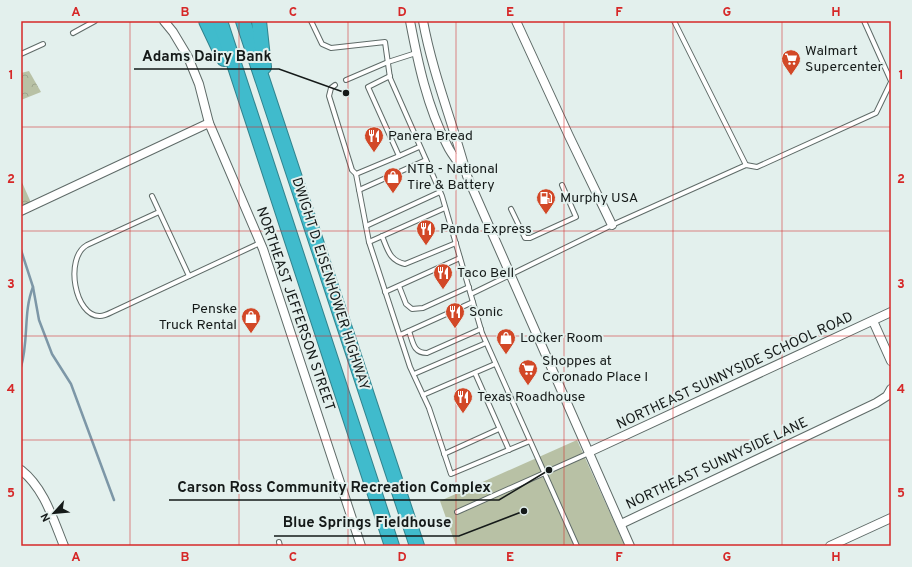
<svg xmlns="http://www.w3.org/2000/svg" width="912" height="567" font-family="Overpass,sans-serif">
	<defs>
		<pattern id="forest-crowns" width="20" height="18" patternUnits="userSpaceOnUse"><rect width="20" height="18" fill="#b8c1a5"/><path d="M2 6a3 3 0 1 1 6 0M12 15a3 3 0 1 1 6 0" fill="none" stroke="#9da58d"/></pattern>
	</defs>
	<rect width="100%" height="100%" fill="#e3f0ed"/>
	<g fill="url(#forest-crowns)">
		<path d="M29,71L41,92L21,100V73Z"/>
		<path d="M21,180L32,205L21,211Z"/>
	</g>
	<path fill="#b8c1a5" d="M577,440L625,546H456L440,501Z"/>
	<g fill="none" stroke-linecap="round" stroke-linejoin="round">
		<g stroke="#7d97a7" stroke-width="2.5">
			<path d="M21,250L33,287L39,320L52,354L71,384L114,500"/>
			<path d="M21,367C29,340 23,312 33,287"/>
		</g>
		<g stroke="#5f6b68" stroke-width="6">
			<g id="lane">
				<path d="M311,21L322,44L331,48L385,42L390,78L442,196L482,333L577,546"/>
				<path d="M674,21L746,165"/>
				<path d="M864,21L891,81"/>
				<path d="M73,33L95,21"/>
				<path d="M21,54L43,44"/>
				<path d="M390,76L368,87L399,156L419,147"/>
				<path d="M346,80L388,62L416,53"/>
				<path d="M335,85L331,88L329,96L352,170L356,174L399,156"/>
				<path d="M356,174L369,242L410,367L429,408L451,474L530,441"/>
				<path d="M359,190L426,160"/>
				<path d="M152,196L189,276"/>
				<path d="M511,209L525,238H530L576,217L562,185"/>
				<path d="M159,212L87,245C64,258 75,317 100,316C104,316 108,314 112,312L260,243"/>
				<path d="M366,226L440,192"/>
				<path d="M382,236C388,250 389,260 405,264L456,243"/>
				<path d="M369,242L445,208"/>
				<path d="M399,286L406,304L412,309L423,308L469,287"/>
				<path d="M385,292L460,258"/>
				<path d="M471,294L612,225L746,165L757,167L876,113L891,82"/>
				<path d="M409,331C413,342 413,353 427,353L481,329"/>
				<path d="M400,335L473,302"/>
				<path d="M475,373L509,450"/>
				<path d="M414,374L486,343"/>
				<path d="M423,395L495,364"/>
				<path d="M444,454L499,429"/>
				<path d="M457,512L589,453"/>
				<path d="M279,542L280,546"/>
			</g>
		</g>
		<g stroke="#5f6b68" stroke-width="10">
			<g id="street">
				<path d="M164,21L173,32L188,57L199,84L209,123L263,249L361,546"/>
				<path d="M410,21C418,63 427,106 447,145C451,154 458,162 464,170"/>
				<path d="M423,21C433,75 453,123 467,176L630,546"/>
				<path d="M516,21L569,136L612,225"/>
				<path d="M21,211L209,123"/>
				<path d="M873,321L891,361"/>
				<path d="M589,452L891,312"/>
				<path d="M21,470C44,488 53,519 64,546"/>
				<path d="M621,524L876,403L887,396L891,389"/>
				<path d="M830,546L891,518"/>
			</g>
		</g>
		<g stroke="#31838d" stroke-width="16">
			<g id="highway">
				<path d="M206,21L224,59"/>
				<path d="M220,21L392,546"/>
				<path d="M243,21L417,546"/>
				<path d="M259,21L264,67"/>
			</g>
		</g>
		<use href="#lane" stroke="#fff" stroke-width="4"/>
		<use href="#street" stroke="#fff" stroke-width="8"/>
		<use href="#highway" stroke="#40bbcc" stroke-width="14"/>
	</g>
	<path fill="none" stroke="#d62828" stroke-width="1" stroke-opacity="0.55" d="M130,21V546M239,21V546M348,21V546M456,21V546M564,21V546M673,21V546M782,21V546M21,127H891M21,231H891M21,336H891M21,440H891"/>
	<defs>
		<g id="supermarket-pin" transform="scale(1)"><path d="M0 17L-7.5 6A9.5 9.5 0 1 1 7.5 6Z" fill="#d24827" stroke="#e3f0ed"/><path d="M-6-5.5h2.5l.6 2H6L4.5 2H-2.5L-4.4-4H-6ZM-1.5 3.2a1.3 1.3 0 1 0 .1 0ZM3 3.2a1.3 1.3 0 1 0 .1 0Z" fill="#fff"/></g>
		<g id="restaurant-pin" transform="scale(1)"><path d="M0 17L-7.5 6A9.5 9.5 0 1 1 7.5 6Z" fill="#d24827" stroke="#e3f0ed"/><path d="M-5-6h1v4h1v-4h1v4h1v-4h1v5L-1.5 .5V6h-2V.5L-5-1ZM5-6V6H3V1.5H1.5Q1.5-4 5-6Z" fill="#fff"/></g>
		<g id="shop-pin" transform="scale(1)"><path d="M0 17L-7.5 6A9.5 9.5 0 1 1 7.5 6Z" fill="#d24827" stroke="#e3f0ed"/><path d="M-5-2.5h2.3a2.7 3.5 0 0 1 5.4 0H5L5.5 6h-11ZM-1.5-2.5h3a1.5 2.3 0 0 0-3 0Z" fill="#fff"/></g>
		<g id="fuel-pin" transform="scale(1)"><path d="M0 17L-7.5 6A9.5 9.5 0 1 1 7.5 6Z" fill="#d24827" stroke="#e3f0ed"/><path d="M-5.5-6h7V0h2V4h1.3V-2.5L3-4.5l.8-.8L6-3V5H2.5V1h-1V6h-7ZM-4.2-4.7v3.2H.2V-4.7Z" fill="#fff"/></g>
	</defs>
	<g fill-rule="evenodd">
		<use href="#supermarket-pin" x="791" y="59"/>
		<use href="#restaurant-pin" x="374" y="136"/>
		<use href="#shop-pin" x="393" y="177"/>
		<use href="#fuel-pin" x="546" y="198"/>
		<use href="#restaurant-pin" x="426" y="229"/>
		<use href="#restaurant-pin" x="443" y="273"/>
		<use href="#restaurant-pin" x="455" y="312"/>
		<use href="#shop-pin" x="251" y="317"/>
		<use href="#shop-pin" x="506" y="338"/>
		<use href="#supermarket-pin" x="528" y="369"/>
		<use href="#restaurant-pin" x="463" y="397"/>
	</g>
	<g text-anchor="middle" dominant-baseline="central" stroke-width="4" stroke-linejoin="round" paint-order="stroke">
		<g font-size="14" fill="#151a19" stroke="#e3f0ed" text-anchor="start">
			<text x="805" y="51">Walmart<tspan x="805" dy="16">Supercenter</tspan></text>
			<text x="388" y="136">Panera Bread</text>
			<text x="407" y="169">NTB - National<tspan x="407" dy="16">Tire &amp; Battery</tspan></text>
			<text x="560" y="198">Murphy USA</text>
			<text x="440" y="229">Panda Express</text>
			<text x="457" y="273">Taco Bell</text>
			<text x="237" y="309" text-anchor="end">Penske<tspan x="237" dy="16">Truck Rental</tspan></text>
			<text x="469" y="312">Sonic</text>
			<text x="520" y="338">Locker Room</text>
			<text x="542" y="361">Shoppes at<tspan x="542" dy="16">Coronado Place I</tspan></text>
			<text x="477" y="397">Texas Roadhouse</text>
		</g>
		<g font-size="14" fill="#151a19" stroke="#e3f0ed">
			<text transform="translate(330 284) rotate(72)">DWIGHT D. EISENHOWER HIGHWAY</text>
			<text transform="translate(295 309) rotate(71)">NORTHEAST JEFFERSON STREET</text>
			<text transform="translate(735 371) rotate(-25)">NORTHEAST SUNNYSIDE SCHOOL ROAD</text>
			<text transform="translate(717 464) rotate(-25)">NORTHEAST SUNNYSIDE LANE</text>
		</g>
	</g>
	<path fill="none" stroke="#151a19" stroke-width="1.5" d="M346 93L279 69H134M549 470L499 500H169M524 511L459 536H274"/>
	<g fill="#151a19" stroke="#e3f0ed" stroke-width="1.5">
		<circle cx="346" cy="93" r="4"/>
		<circle cx="549" cy="470" r="4"/>
		<circle cx="524" cy="511" r="4"/>
	</g>
	<g font-size="15" text-anchor="middle" font-weight="bold" fill="#151a19" stroke="#e3f0ed" stroke-width="4" stroke-linejoin="round" paint-order="stroke">
		<text x="207" y="61">Adams Dairy Bank</text>
		<text x="334" y="492">Carson Ross Community Recreation Complex</text>
		<text x="367" y="527">Blue Springs Fieldhouse</text>
	</g>
	<rect width="912" height="567" fill="none" stroke="#e3f0ed" stroke-width="44"/>
	<g transform="translate(54 513) rotate(243)" stroke="#e3f0ed" stroke-width="3" paint-order="stroke">
	<path d="M0-3L7 15L0 10L-7 15Z" fill="#151a19"/>
	<text y="-6" font-size="11" font-weight="bold" text-anchor="middle" fill="#151a19">N</text>
	</g>
	<rect x="22" y="22" width="868" height="523" fill="none" stroke="#d62828" stroke-width="1.5"/>
	<g font-size="13" text-anchor="middle" font-weight="bold" fill="#d62828">
		<text x="76" y="16">A</text>
		<text x="185" y="16">B</text>
		<text x="293" y="16">C</text>
		<text x="402" y="16">D</text>
		<text x="510" y="16">E</text>
		<text x="619" y="16">F</text>
		<text x="727" y="16">G</text>
		<text x="836" y="16">H</text>
		<text x="11" y="79">1</text>
		<text x="901" y="79">1</text>
		<text x="11" y="183">2</text>
		<text x="901" y="183">2</text>
		<text x="11" y="288">3</text>
		<text x="901" y="288">3</text>
		<text x="11" y="393">4</text>
		<text x="901" y="393">4</text>
		<text x="11" y="497">5</text>
		<text x="901" y="497">5</text>
		<text x="76" y="561">A</text>
		<text x="185" y="561">B</text>
		<text x="293" y="561">C</text>
		<text x="402" y="561">D</text>
		<text x="510" y="561">E</text>
		<text x="619" y="561">F</text>
		<text x="727" y="561">G</text>
		<text x="836" y="561">H</text>
	</g>
</svg>
